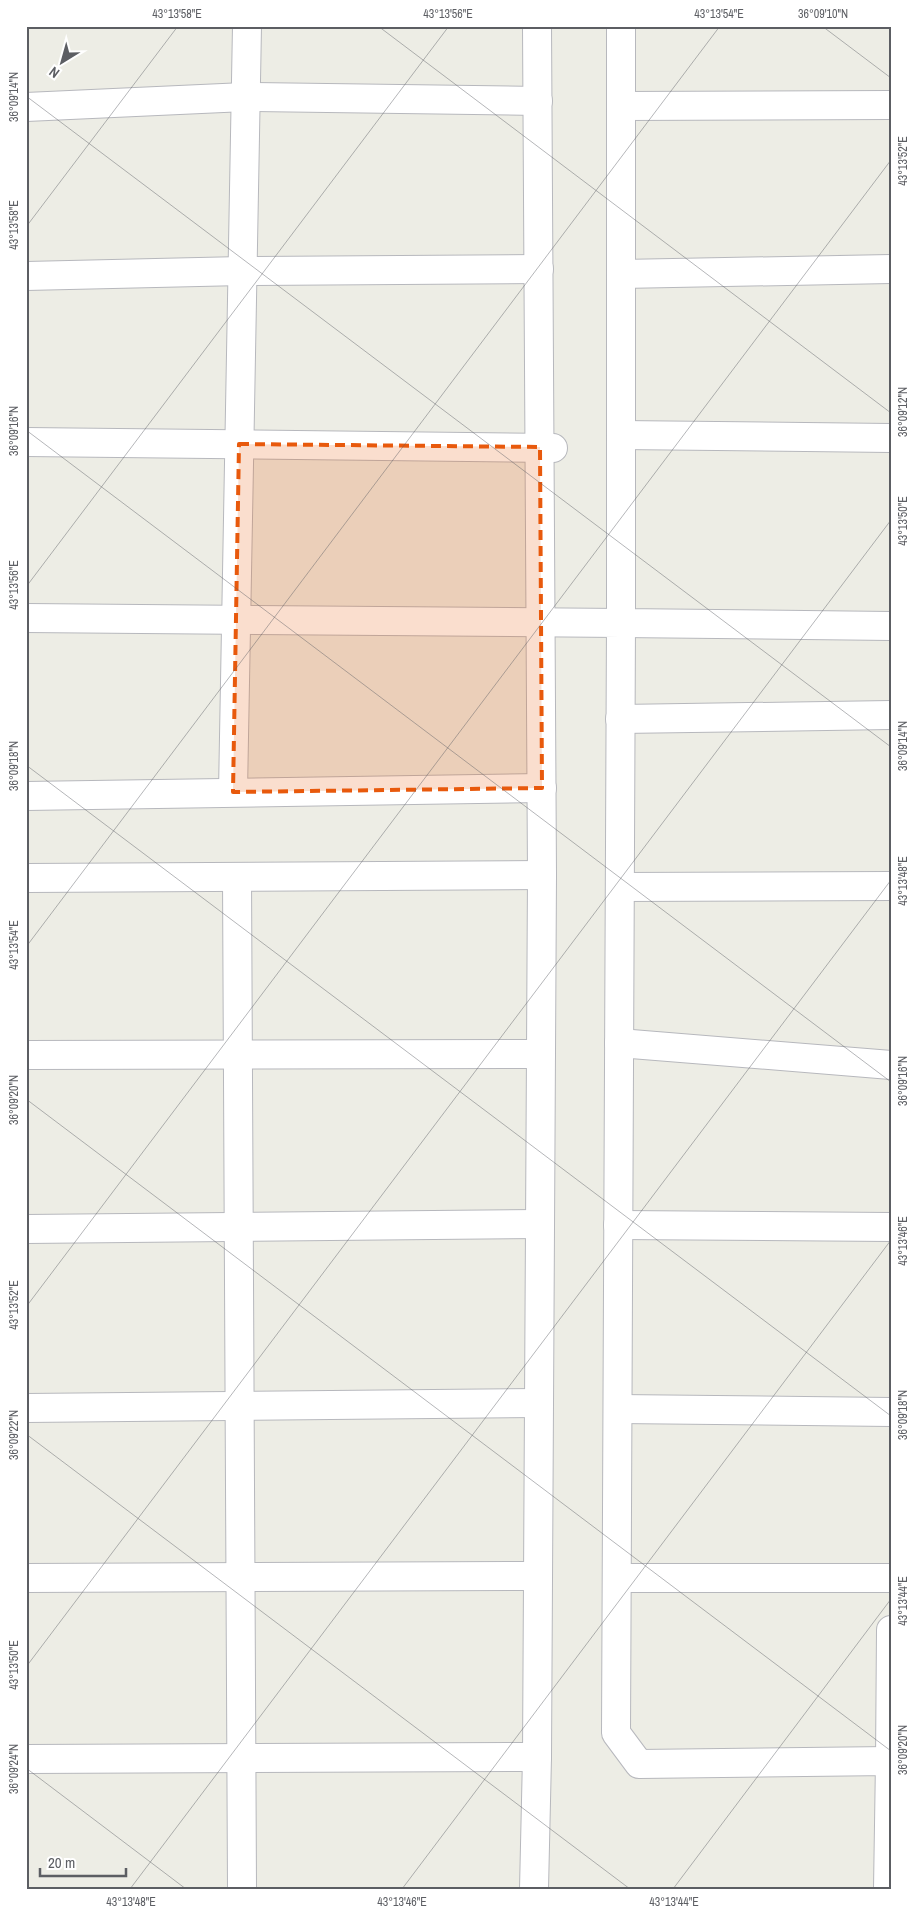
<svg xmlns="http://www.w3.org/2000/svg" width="917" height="1915" font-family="'Archivo Narrow',sans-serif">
	<rect width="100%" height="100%" fill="#edede5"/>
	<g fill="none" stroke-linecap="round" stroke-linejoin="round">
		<g stroke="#b7b8bd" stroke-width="30">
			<g id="minor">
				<path d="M621,26V623L891,626"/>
				<path d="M621,106L891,105"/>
				<path d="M26,107L245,97L538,101"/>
				<path d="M621,274L891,269"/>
				<path d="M26,276L242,271L539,269"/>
				<path d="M621,435L891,438"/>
				<path d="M26,442L553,448"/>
				<path d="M26,618L621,623L616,1733L639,1764L890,1761L888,1889"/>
				<path d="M620,719L891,715"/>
				<path d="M233,792L247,26"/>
				<path d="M26,796L542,788"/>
				<path d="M237,877L242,1889"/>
				<path d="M26,878L542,875"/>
				<path d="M620,887L891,886"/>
				<path d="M619,1043L891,1065"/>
				<path d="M26,1055L541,1054"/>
				<path d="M618,1225L891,1227"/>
				<path d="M26,1229L540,1224"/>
				<path d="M26,1408L539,1403"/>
				<path d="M618,1409L891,1412"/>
				<path d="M26,1578L538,1576"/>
				<path d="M617,1578H891"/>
				<path d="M26,1759L537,1757"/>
				<path d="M890,1761L891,1630"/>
				<path d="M534,1889L537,1757L542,875L537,26"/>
			</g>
		</g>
		<use href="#minor" stroke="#fff" stroke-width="28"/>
	</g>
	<path fill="#e8590c" fill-opacity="0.2" stroke="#e8590c" stroke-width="4" stroke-dasharray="10 6" stroke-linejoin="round" d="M239,444L540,447L542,788L233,792Z"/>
	<path fill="none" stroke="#5c5e63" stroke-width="1" stroke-opacity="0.45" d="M378,26L891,413M822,26L891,78M26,96L891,747M26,227L178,26M26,430L891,1082M26,587L449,26M26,765L891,1416M26,947L720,26M26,1099L891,1751M26,1307L891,160M26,1434L630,1889M26,1667L891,520M26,1768L186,1889M130,1889L891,880M402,1889L891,1240M673,1889L891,1599"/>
	<rect width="917" height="1915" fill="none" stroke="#ffffff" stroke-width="55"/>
	<g transform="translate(62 62) rotate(217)" stroke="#ffffff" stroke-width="4" paint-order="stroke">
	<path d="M0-4L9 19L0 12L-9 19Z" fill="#5c5e63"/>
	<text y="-8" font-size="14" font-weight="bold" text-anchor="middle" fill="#5c5e63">N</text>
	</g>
	<path d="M40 1868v8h86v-8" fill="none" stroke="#5c5e63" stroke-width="2.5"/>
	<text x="48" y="1868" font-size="15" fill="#5c5e63" stroke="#ffffff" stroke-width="4" paint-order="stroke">20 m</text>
	<rect x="28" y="28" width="862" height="1860" fill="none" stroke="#5c5e63" stroke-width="2"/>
	<g font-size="12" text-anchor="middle" fill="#5c5e63">
		<text x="177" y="18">43°13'58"E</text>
		<text x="448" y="18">43°13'56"E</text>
		<text x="719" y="18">43°13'54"E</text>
		<text x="823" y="18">36°09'10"N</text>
		<text transform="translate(14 97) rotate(-90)" y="4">36°09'14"N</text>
		<text transform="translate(903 161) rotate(-90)" y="4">43°13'52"E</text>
		<text transform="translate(14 225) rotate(-90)" y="4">43°13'58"E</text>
		<text transform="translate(903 412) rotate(-90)" y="4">36°09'12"N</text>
		<text transform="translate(14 431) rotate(-90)" y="4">36°09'16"N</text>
		<text transform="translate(903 521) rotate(-90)" y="4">43°13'50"E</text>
		<text transform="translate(14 585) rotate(-90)" y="4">43°13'56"E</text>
		<text transform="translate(903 746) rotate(-90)" y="4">36°09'14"N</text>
		<text transform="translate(14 766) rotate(-90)" y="4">36°09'18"N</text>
		<text transform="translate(903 881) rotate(-90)" y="4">43°13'48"E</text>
		<text transform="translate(14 945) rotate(-90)" y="4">43°13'54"E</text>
		<text transform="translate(903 1081) rotate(-90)" y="4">36°09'16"N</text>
		<text transform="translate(14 1100) rotate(-90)" y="4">36°09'20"N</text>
		<text transform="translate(903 1241) rotate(-90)" y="4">43°13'46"E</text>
		<text transform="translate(14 1305) rotate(-90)" y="4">43°13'52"E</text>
		<text transform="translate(903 1415) rotate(-90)" y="4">36°09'18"N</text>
		<text transform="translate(14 1435) rotate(-90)" y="4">36°09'22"N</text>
		<text transform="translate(903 1601) rotate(-90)" y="4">43°13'44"E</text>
		<text transform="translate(14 1665) rotate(-90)" y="4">43°13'50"E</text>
		<text transform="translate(903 1750) rotate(-90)" y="4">36°09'20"N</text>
		<text transform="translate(14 1769) rotate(-90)" y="4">36°09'24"N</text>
		<text x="131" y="1906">43°13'48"E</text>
		<text x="402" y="1906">43°13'46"E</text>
		<text x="674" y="1906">43°13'44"E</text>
	</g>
</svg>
